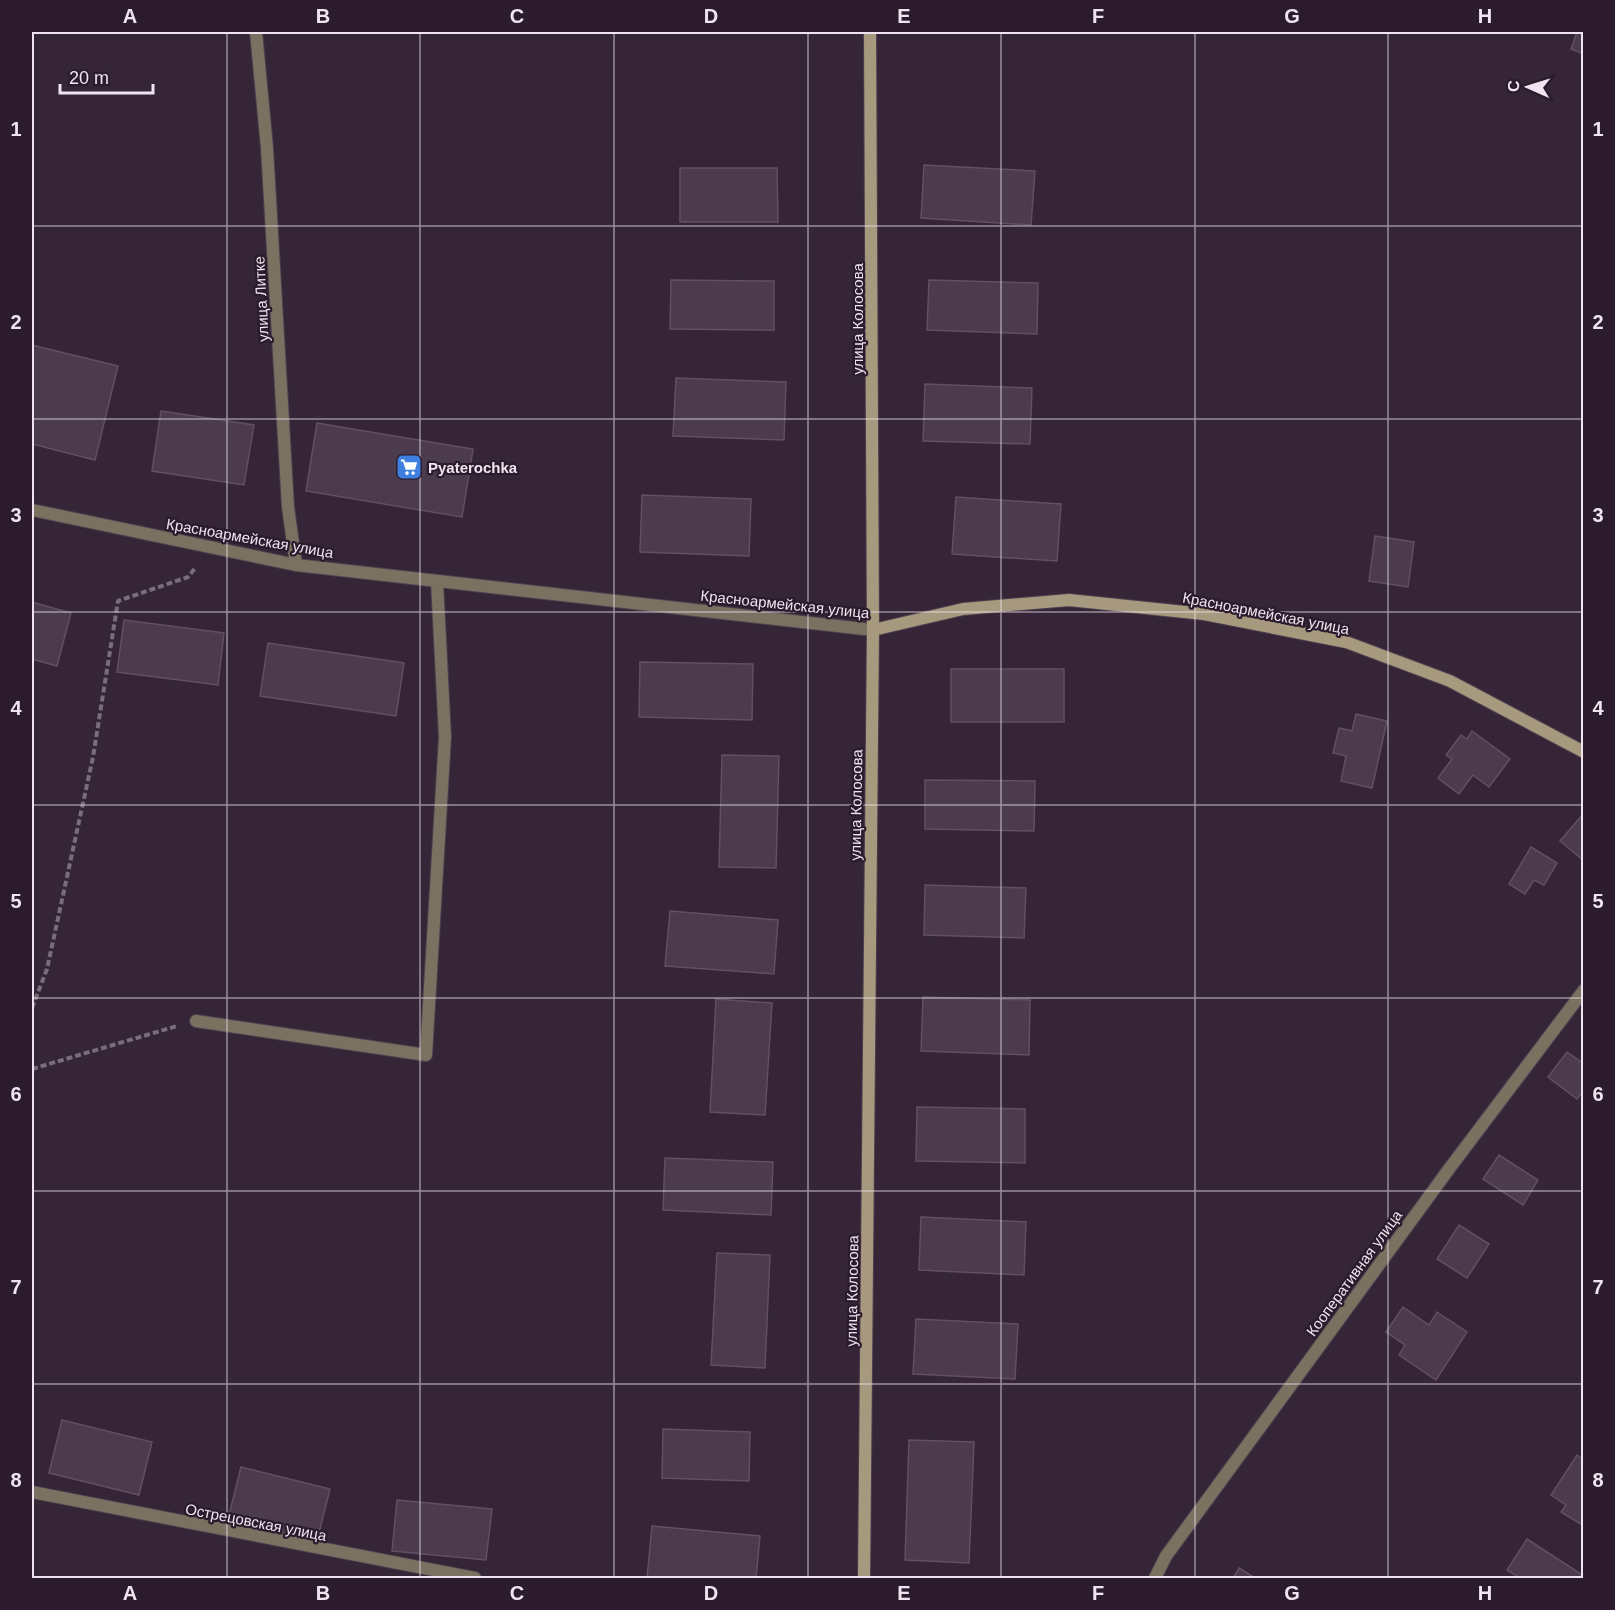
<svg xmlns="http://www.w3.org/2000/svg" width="1615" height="1610" font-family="Arial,sans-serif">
	<rect width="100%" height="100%" fill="#352536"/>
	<g fill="#4c3a4d" stroke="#624f63" stroke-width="1.5">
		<path d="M1577,32H1584V54L1571,49Z"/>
		<path d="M924,165L1035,171L1031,225L921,218Z"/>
		<path d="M680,168H777L778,222H680Z"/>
		<path d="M671,280L774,281V330L670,329Z"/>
		<path d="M929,280L1038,283L1037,334L927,330Z"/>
		<path d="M32,345L118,366L95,460L32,444Z"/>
		<path d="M676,378L786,382L784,440L673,436Z"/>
		<path d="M925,384L1032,388L1030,444L923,441Z"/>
		<path d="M161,411L254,425L244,485L152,471Z"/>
		<path d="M317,423L473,449L462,517L306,491Z"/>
		<path d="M642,495L751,499L749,556L640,552Z"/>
		<path d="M956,497L1061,504L1057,561L952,554Z"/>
		<path d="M1375,536L1414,542L1408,587L1369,581Z"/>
		<path d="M32,602L71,613L57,666L32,659Z"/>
		<path d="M124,620L224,633L218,685L117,672Z"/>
		<path d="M268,643L404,663L396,716L260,696Z"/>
		<path d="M640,662L753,664L752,720L639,717Z"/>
		<rect x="951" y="669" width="113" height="53"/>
		<path d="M1356,714L1387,721L1372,788L1341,781L1346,756L1333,753L1339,728L1352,731Z"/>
		<path d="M1472,731L1510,759L1489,787L1473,775L1459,794L1438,778L1452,759L1446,755L1461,735L1467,739Z"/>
		<path d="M722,755L779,756L776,868L719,867Z"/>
		<path d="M925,780L1035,781L1034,831L925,829Z"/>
		<path d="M1584,813V861L1560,841Z"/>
		<path d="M1531,847L1557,863L1544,885L1534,880L1525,894L1509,884Z"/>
		<path d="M925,885L1026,888L1024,938L924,935Z"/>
		<path d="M670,911L778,920L774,974L665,966Z"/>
		<path d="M923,997L1030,1000L1029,1055L921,1051Z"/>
		<path d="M716,999L772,1003L765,1115L710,1112Z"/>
		<path d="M1567,1052L1584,1064V1090L1577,1099L1548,1077Z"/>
		<path d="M917,1107L1025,1109V1163L916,1161Z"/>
		<path d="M1499,1155L1538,1180L1523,1205L1483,1179Z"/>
		<path d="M665,1158L773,1162L771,1215L663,1210Z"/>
		<path d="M921,1217L1026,1222L1024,1275L919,1270Z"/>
		<path d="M1459,1225L1489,1244L1467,1278L1437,1259Z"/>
		<path d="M717,1253L770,1255L765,1368L711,1365Z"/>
		<path d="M1403,1307L1429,1325L1437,1312L1467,1332L1436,1380L1399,1355L1405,1345L1386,1332Z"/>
		<path d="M916,1319L1018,1324L1015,1379L913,1374Z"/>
		<path d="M62,1420L152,1442L139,1495L49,1473Z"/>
		<path d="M663,1429L750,1432L749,1481L662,1478Z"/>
		<path d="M909,1440L974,1442L969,1563L905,1560Z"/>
		<path d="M1577,1455L1584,1460V1526L1561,1512L1566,1505L1551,1495Z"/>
		<path d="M241,1467L330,1489L317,1541L228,1519Z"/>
		<path d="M397,1500L492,1509L486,1560L392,1551Z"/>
		<path d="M652,1526L760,1536L756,1578H647Z"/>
		<path d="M1527,1539L1584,1576L1583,1578H1520L1507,1570Z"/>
		<path d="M1239,1568L1255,1578H1233Z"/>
	</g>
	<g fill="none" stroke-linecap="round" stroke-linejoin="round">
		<g stroke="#4f4050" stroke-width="14">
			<g id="lane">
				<path d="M256,32L267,148L288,507L296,565"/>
				<path d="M196,1021L426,1055L445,737L437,581"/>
				<path d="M1449,1169L1584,990"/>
				<path d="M32,1492L475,1578"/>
			</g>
		</g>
		<g stroke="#4f4050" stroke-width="14">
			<g id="street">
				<path d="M32,510L296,565L873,630"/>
				<path d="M1155,1578L1166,1556L1449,1169"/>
			</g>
		</g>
		<g stroke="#4f4050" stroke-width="14">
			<g id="secondary">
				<path d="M873,630L963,609L1069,600L1204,614L1346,642L1450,681L1584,752"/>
				<path d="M864,1578L873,630L870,32"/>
			</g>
		</g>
		<g stroke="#7a6c7b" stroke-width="4" stroke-dasharray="6 3" stroke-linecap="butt">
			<path d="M32,1008L47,969L93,757L118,601L188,577L196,567"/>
			<path d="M32,1069L177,1026"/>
		</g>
		<use href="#lane" stroke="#7a7161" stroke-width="12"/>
		<use href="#street" stroke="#7a7161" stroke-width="12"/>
		<use href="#secondary" stroke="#a7997e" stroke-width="12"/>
	</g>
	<path fill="none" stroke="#efe4ef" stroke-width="1.5" stroke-opacity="0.55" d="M227,32V1578M420,32V1578M614,32V1578M808,32V1578M1001,32V1578M1195,32V1578M1388,32V1578M32,226H1584M32,419H1584M32,612H1584M32,805H1584M32,998H1584M32,1191H1584M32,1384H1584"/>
	<defs>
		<g id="supermarket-square" transform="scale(1.35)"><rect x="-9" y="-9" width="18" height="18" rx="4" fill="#3f7fe0" stroke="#2b1b2c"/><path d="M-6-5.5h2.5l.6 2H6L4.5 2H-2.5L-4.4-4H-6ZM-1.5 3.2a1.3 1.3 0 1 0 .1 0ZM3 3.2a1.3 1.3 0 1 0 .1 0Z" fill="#fff"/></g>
	</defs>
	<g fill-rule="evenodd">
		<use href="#supermarket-square" x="409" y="467"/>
	</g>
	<g text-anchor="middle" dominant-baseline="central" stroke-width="4.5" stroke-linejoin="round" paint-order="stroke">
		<g font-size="15" fill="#efe4ef" stroke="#2b1b2c">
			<text transform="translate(261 299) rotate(-93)">улица Литке</text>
			<text transform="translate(857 319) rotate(-90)">улица Колосова</text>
			<text transform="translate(250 538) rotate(10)">Красноармейская улица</text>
			<text transform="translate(785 604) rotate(6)">Красноармейская улица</text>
			<text transform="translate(1266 613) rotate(11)">Красноармейская улица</text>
			<text transform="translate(856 805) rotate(-89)">улица Колосова</text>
			<text transform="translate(1354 1273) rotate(-54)">Кооперативная улица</text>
			<text transform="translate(852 1291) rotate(-89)">улица Колосова</text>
			<text transform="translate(256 1522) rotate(11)">Острецовская улица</text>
		</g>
		<g font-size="15" font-weight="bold" fill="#efe4ef" stroke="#2b1b2c" text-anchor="start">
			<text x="428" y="467">Pyaterochka</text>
		</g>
	</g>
	<rect width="1615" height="1610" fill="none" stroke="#2b1b2c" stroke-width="66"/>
	<g transform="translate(1528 87) rotate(273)" stroke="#2b1b2c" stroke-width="4.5" paint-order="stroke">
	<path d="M0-4.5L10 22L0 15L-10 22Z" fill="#efe4ef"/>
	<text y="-9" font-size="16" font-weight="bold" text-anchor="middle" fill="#efe4ef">С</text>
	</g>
	<path d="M60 84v9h93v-9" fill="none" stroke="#efe4ef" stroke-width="3"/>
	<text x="69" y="84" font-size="18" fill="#efe4ef" stroke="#2b1b2c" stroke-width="4.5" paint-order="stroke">20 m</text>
	<rect x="33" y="33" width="1549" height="1544" fill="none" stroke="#efe4ef" stroke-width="2"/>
	<g font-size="20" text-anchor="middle" font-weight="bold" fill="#efe4ef">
		<text x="130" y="23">A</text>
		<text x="323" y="23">B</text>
		<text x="517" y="23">C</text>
		<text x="711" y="23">D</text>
		<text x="904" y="23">E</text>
		<text x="1098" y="23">F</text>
		<text x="1292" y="23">G</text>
		<text x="1485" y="23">H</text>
		<text x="16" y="136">1</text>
		<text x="1598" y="136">1</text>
		<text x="16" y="329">2</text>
		<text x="1598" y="329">2</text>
		<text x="16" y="522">3</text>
		<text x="1598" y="522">3</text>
		<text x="16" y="715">4</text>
		<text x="1598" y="715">4</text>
		<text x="16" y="908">5</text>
		<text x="1598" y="908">5</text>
		<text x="16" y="1101">6</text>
		<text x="1598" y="1101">6</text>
		<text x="16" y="1294">7</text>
		<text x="1598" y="1294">7</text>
		<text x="16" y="1487">8</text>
		<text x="1598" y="1487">8</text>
		<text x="130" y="1600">A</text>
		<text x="323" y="1600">B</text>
		<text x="517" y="1600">C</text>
		<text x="711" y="1600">D</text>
		<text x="904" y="1600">E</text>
		<text x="1098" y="1600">F</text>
		<text x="1292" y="1600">G</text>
		<text x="1485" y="1600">H</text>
	</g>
</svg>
